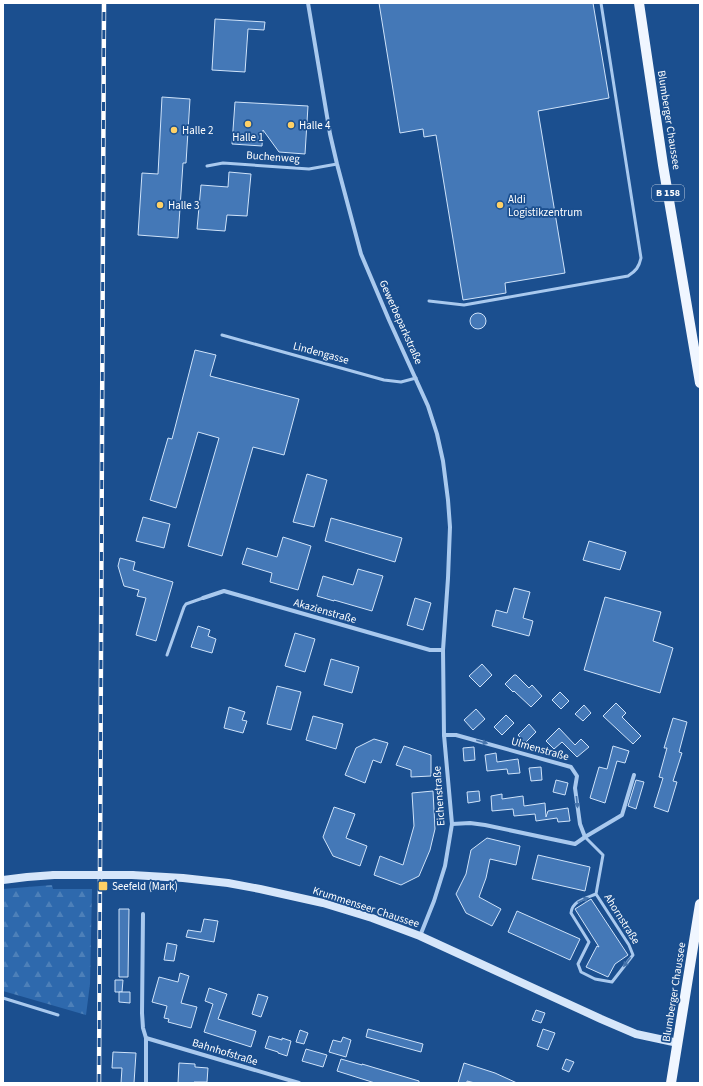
<svg xmlns="http://www.w3.org/2000/svg" width="703" height="1086" font-family="'Source Sans 3',sans-serif">
	<defs>
		<pattern id="forest-firs" width="22" height="20" patternUnits="userSpaceOnUse"><rect width="22" height="20" fill="#2e69ad"/><path d="M5 1l3.5 6h-7zM16 11l3.5 6h-7z" fill="#4d80b9"/></pattern>
	</defs>
	<rect width="100%" height="100%" fill="#1b4f8f"/>
	<path fill="url(#forest-firs)" d="M52,885L53,889H92L90,984L86,1015L3,991V889Z"/>
	<g fill="#4478b7" stroke="#cfe3fa">
		<path d="M379,3H593L609,98L538,111L565,273L505,283L506,293L463,300L436,135L424,137L423,129L400,133Z"/>
		<path d="M215,19L265,22L264,30L248,29L245,72L212,70Z"/>
		<path d="M162,97L190,99L186,163H183L178,238L138,235L142,173L158,174Z"/>
		<path d="M235,102L308,106L305,154L279,152L263,130L262,146L232,144Z"/>
		<path d="M229,172L251,174L247,216L227,215L225,231L197,229L201,185L228,187Z"/>
		<circle cx="478" cy="321" r="8"/>
		<path d="M195,350L216,355L210,376L299,399L284,455L253,447L222,556L188,546L219,438L198,432L176,508L150,500L168,438L172,439Z"/>
		<path d="M307,474L327,480L314,527L293,522Z"/>
		<path d="M143,517L170,524L164,548L136,541Z"/>
		<path d="M331,518L402,538L395,562L325,541Z"/>
		<path d="M283,537L311,546L298,590L270,582L272,573L242,564L247,548L277,557Z"/>
		<path d="M589,541L626,552L620,570L583,560Z"/>
		<path d="M120,558L135,562L133,570L173,582L156,641L136,635L146,598L137,596L139,590L124,586L118,566Z"/>
		<path d="M358,569L383,576L372,611L334,600V601L317,596L323,576L353,585Z"/>
		<path d="M514,588L530,592L523,618L533,621L529,636L492,626L496,610L507,613Z"/>
		<path d="M605,597L661,612L653,641L673,648L660,693L584,670Z"/>
		<path d="M415,598L431,603L423,630L407,625Z"/>
		<path d="M198,626L210,630L208,636L216,639L212,653L191,647Z"/>
		<path d="M295,633L315,639L305,672L285,666Z"/>
		<path d="M331,659L359,667L352,693L324,685Z"/>
		<path d="M482,664L492,675L480,687L469,676Z"/>
		<path d="M514,675H516L529,688L532,685L542,696L531,707L514,691L513,692L505,684Z"/>
		<path d="M277,686L301,692L291,730L267,724Z"/>
		<path d="M560,692L569,701L561,709L552,700Z"/>
		<path d="M616,703L626,713L622,717L641,736L633,744L603,716Z"/>
		<path d="M584,705L591,713L583,721L575,714Z"/>
		<path d="M229,707L245,712L242,720L247,721L243,733L224,728Z"/>
		<path d="M476,709L485,719L473,730L464,720Z"/>
		<path d="M506,715L514,723L502,735L494,727Z"/>
		<path d="M313,716L343,724L336,749L306,740Z"/>
		<path d="M673,718L687,722L679,752L682,753L673,781L677,782L668,812L654,807L663,778L659,777L667,748H664Z"/>
		<path d="M529,724L536,732L525,743L518,735Z"/>
		<path d="M559,728L575,745L581,739L589,747L577,757L562,742L554,749L546,741Z"/>
		<path d="M374,739L388,743L381,763L373,760L365,783L345,775L356,748Z"/>
		<path d="M404,746L431,755V776L411,777V770L396,765Z"/>
		<path d="M613,746L629,751L625,763L617,761L605,803L590,798L599,767L607,769Z"/>
		<path d="M474,747L475,760L464,761L463,748Z"/>
		<path d="M496,753L497,762L518,759L520,773L508,774L507,769L487,771L485,755Z"/>
		<path d="M541,767L542,780L531,781L529,768Z"/>
		<path d="M556,780L568,783L565,795L553,792Z"/>
		<path d="M636,780L644,782L636,809L628,806Z"/>
		<path d="M433,791L435,829L430,850L419,876L401,885L374,875L380,856L403,865L414,826L412,793Z"/>
		<path d="M479,791L480,801L468,803L467,792Z"/>
		<path d="M502,794V799L523,796L524,806L545,803L546,817L548,811L568,808L570,821L558,822L557,818L536,821L535,814L514,816L513,809L492,811L491,796Z"/>
		<path d="M334,807L355,814L346,838L367,846L360,866L333,856L323,837Z"/>
		<path d="M487,838L520,846L516,865L490,859L486,878L479,897L501,909L492,926L466,913L456,894L466,874L471,850Z"/>
		<path d="M538,855L590,867L585,891L532,879Z"/>
		<path d="M591,899L628,955L615,964L608,977L586,967L597,946L599,947L575,909Z"/>
		<path d="M119,909H129L128,977H119Z"/>
		<path d="M517,911L580,939L570,960L508,932Z"/>
		<path d="M204,919L218,921L214,942L186,937L188,930L201,932Z"/>
		<path d="M167,943L177,945L174,961L164,960Z"/>
		<path d="M180,973L189,976L181,1003L197,1007L191,1028L168,1022L169,1019L164,1018L167,1006L152,1002L159,977L178,982Z"/>
		<path d="M115,980H123L122,992H115Z"/>
		<path d="M209,988L227,994L218,1019L256,1031L251,1047L204,1032L213,1004L205,1001Z"/>
		<path d="M119,992H130V1003L119,1002Z"/>
		<path d="M258,994L268,997L261,1017L252,1014Z"/>
		<path d="M536,1010L545,1013L541,1023L532,1020Z"/>
		<path d="M368,1029L423,1044L421,1052L366,1037Z"/>
		<path d="M543,1029L555,1033L548,1050L537,1046Z"/>
		<path d="M300,1030L308,1033L304,1044L296,1042Z"/>
		<path d="M269,1036L282,1040V1038L291,1041L287,1056L278,1053V1052L265,1048Z"/>
		<path d="M343,1037L351,1040L346,1057L329,1052L333,1040L341,1042Z"/>
		<path d="M306,1049L327,1055L323,1067L302,1061Z"/>
		<path d="M113,1052L136,1053L134,1083H121L122,1068H112Z"/>
		<path d="M341,1059L362,1065V1064L419,1081V1083H375L337,1071Z"/>
		<path d="M566,1059L574,1062L569,1072L562,1069Z"/>
		<path d="M179,1063L195,1064V1067L208,1068L207,1082H194V1083H178Z"/>
		<path d="M464,1063L495,1073L517,1083H475L467,1081V1083H458Z"/>
	</g>
	<g fill="none" stroke-linecap="round" stroke-linejoin="round">
		<g stroke="#a9c9ee" stroke-width="3">
			<path d="M207,166L223,163L309,169L337,164"/>
			<path d="M429,301L464,305L628,276C636,271 639,267 641,258L601,3"/>
			<path d="M222,335L384,380L401,382L416,378"/>
			<path d="M167,655L184,607L186,604L203,598"/>
			<path d="M585,837L603,855L596,894L629,945L633,955L612,982L595,979L581,972L578,964L589,942L571,913C572,901 586,898 596,894"/>
			<path d="M3,998L58,1015"/>
		</g>
		<g stroke="#a9c9ee" stroke-width="4">
			<path d="M308,3L330,134L337,164L361,254L389,320L428,406L437,434L443,461L448,500L450,527L448,578L443,650L444,735L452,824L445,866L434,901L420,936"/>
			<path d="M203,598L224,591L430,650H443"/>
			<path d="M444,735H456L571,767L577,776L575,788L580,824L585,837"/>
			<path d="M452,824L470,823L485,825L575,844L585,837L622,815L634,775"/>
			<path d="M143,914L142,1013L143,1028L146,1038V1083"/>
			<path d="M146,1038L299,1083"/>
		</g>
		<g stroke="#d6e6fa" stroke-width="8">
			<path d="M132,875L183,878L228,883L260,889L323,903L372,918L420,936L601,1019L636,1034L678,1043"/>
			<path d="M3,880L27,877L54,875"/>
		</g>
		<g stroke="#f0f6ff" stroke-width="10">
			<path d="M639,3L663,165L700,383"/>
			<path d="M671,1083L700,904"/>
		</g>
		<g stroke="#fff" stroke-width="4.5">
			<path id="rail" d="M99,1083L104,3"/>
		</g>
		<use href="#rail" stroke="#1b4f8f" stroke-width="3" stroke-dasharray="9" stroke-linecap="butt"/>
		<path stroke="#d6e6fa" stroke-width="8" d="M54,875H132"/>
	</g>
	<defs><path id="oneway-solid" d="M-6-.8H1V-3.2L6.5 0L1 3.2V.8H-6Z"/></defs>
	<g fill="#4674ac">
		<use href="#oneway-solid" transform="translate(482 742) rotate(16)"/>
		<use href="#oneway-solid" transform="translate(577 802) rotate(84)"/>
		<use href="#oneway-solid" transform="translate(583 900) rotate(-25)"/>
		<use href="#oneway-solid" transform="translate(627 962) rotate(127)"/>
	</g>
	<g fill="#ffd166" stroke="#1b4f8f" stroke-width="1.5">
		<circle cx="248" cy="124" r="4"/>
		<circle cx="291" cy="125" r="4"/>
		<circle cx="174" cy="130" r="4"/>
		<circle cx="160" cy="205" r="4"/>
		<circle cx="500" cy="205" r="4"/>
		<rect x="98" y="881" width="10" height="10" rx="2"/>
	</g>
	<g text-anchor="middle" dominant-baseline="central" stroke-width="3.5" stroke-linejoin="round" paint-order="stroke">
		<rect fill="#1b4f8f" stroke="#bbcadd" stroke-width="1" x="652" y="185" width="32" height="16" rx="3"/>
		<g font-size="10" font-weight="bold" fill="#fff">
			<text x="668" y="193">B 158</text>
		</g>
		<g font-size="11" fill="#fff" stroke="#1b4f8f">
			<text transform="translate(669 120) rotate(81)">Blumberger Chaussee</text>
			<text transform="translate(273 157) rotate(4)">Buchenweg</text>
			<text transform="translate(401 322) rotate(66)">Gewerbeparkstraße</text>
			<text transform="translate(321 353) rotate(15)">Lindengasse</text>
			<text transform="translate(325 611) rotate(16)">Akazienstraße</text>
			<text transform="translate(540 749) rotate(16)">Ulmenstraße</text>
			<text transform="translate(439 796) rotate(-94)">Eichenstraße</text>
			<text transform="translate(366 907) rotate(18)">Krummenseer Chaussee</text>
			<text transform="translate(622 919) rotate(58)">Ahornstraße</text>
			<text transform="translate(674 992) rotate(-81)">Blumberger Chaussee</text>
			<text transform="translate(225 1052) rotate(17)">Bahnhofstraße</text>
		</g>
		<g font-size="11" fill="#fff" stroke="#1b4f8f" text-anchor="start">
			<text x="299" y="125">Halle 4</text>
			<text x="182" y="130">Halle 2</text>
			<text x="248" y="137" text-anchor="middle">Halle 1</text>
			<text x="508" y="199">Aldi<tspan x="508" dy="13">Logistikzentrum</tspan></text>
			<text x="168" y="205">Halle 3</text>
			<text x="112" y="886">Seefeld (Mark)</text>
		</g>
	</g>
	<rect width="703" height="1086" fill="none" stroke="#ffffff" stroke-width="8"/>
</svg>
